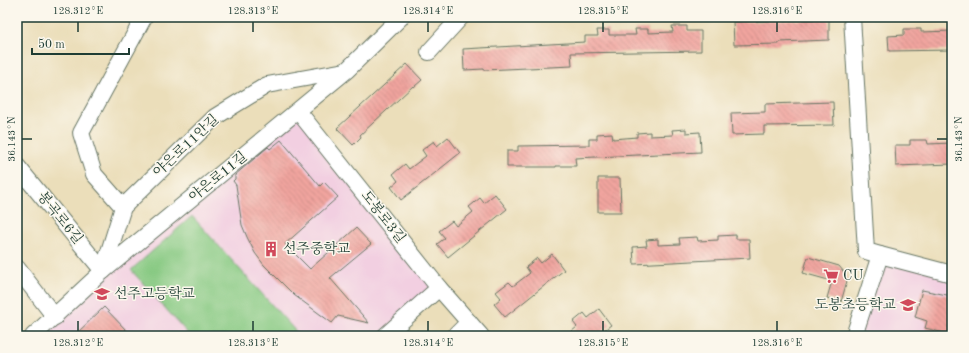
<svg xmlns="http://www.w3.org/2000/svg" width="969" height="353" font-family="'Old Standard TT','Noto Serif KR',serif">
	<defs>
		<pattern id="building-back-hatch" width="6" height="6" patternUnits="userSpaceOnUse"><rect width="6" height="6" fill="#f1a49f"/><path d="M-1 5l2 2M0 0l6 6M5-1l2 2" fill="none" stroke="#c38782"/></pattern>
	</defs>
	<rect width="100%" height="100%" fill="#fbf7ec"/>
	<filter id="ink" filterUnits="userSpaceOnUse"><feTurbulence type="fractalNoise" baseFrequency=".025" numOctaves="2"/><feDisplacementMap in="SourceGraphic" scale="8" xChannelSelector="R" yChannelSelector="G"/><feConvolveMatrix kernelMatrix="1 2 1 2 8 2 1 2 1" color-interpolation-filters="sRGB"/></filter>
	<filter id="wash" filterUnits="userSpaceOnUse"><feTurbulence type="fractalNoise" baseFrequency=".012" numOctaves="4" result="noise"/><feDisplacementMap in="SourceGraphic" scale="16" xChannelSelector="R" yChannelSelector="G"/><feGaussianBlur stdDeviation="0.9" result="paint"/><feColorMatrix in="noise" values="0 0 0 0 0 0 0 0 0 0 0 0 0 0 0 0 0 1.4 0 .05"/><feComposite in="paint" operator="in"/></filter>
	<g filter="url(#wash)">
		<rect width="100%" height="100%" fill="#ebdeba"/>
		<g fill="#f2cfe1">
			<path d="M298,111L439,288L385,336H33Z"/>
			<path d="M880,255L952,274V336H854Z"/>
		</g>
		<path fill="#87c982" stroke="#53835b" d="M192,216L300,336H190L131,270Z"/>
		<g id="blocks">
			<g fill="url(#building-back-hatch)">
				<path d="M829,19V40L779,42V44L734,45L733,22Z"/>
				<path d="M672,26H687V31H701V51L571,53L572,66L484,70V69L464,70L463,49L585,42V36H598L597,30H609V35H636L635,29H648V33L673,32Z"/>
				<path d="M904,29H921V32L952,31V50L889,51L888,36L904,35Z"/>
				<path d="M407,64L422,80L414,87L413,86L360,135L361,137L353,145L337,128Z"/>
				<path d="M833,102L834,125L764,126V134L732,135L731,113L765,112V104Z"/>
				<path d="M686,129V133L700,132L701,152L575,158L576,166H556V167H507V151H518V146L589,145V139H597V134L612,133L613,139L637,137V133L650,132V136L673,135L672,130Z"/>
				<path d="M448,137L460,153L401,200L391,187L398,181L393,174L405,164L409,169L426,156L422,150L434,141L437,146Z"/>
				<path d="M281,140L320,186L324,182L338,197L285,244L310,269L356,228L371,244L330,278L369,323L338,316L332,323L294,295L264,265L255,253L247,237L242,225L240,212L236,185L233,181L235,179V175L268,147L270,149Z"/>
				<path d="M910,140H927L928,144L952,143V164L896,166L895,145H910Z"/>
				<path d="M598,178H620L621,212H598Z"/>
				<path d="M495,194L507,209L448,257L437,244L445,238L439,231L452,221L456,226L473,212L469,207L480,198L484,203Z"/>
				<path d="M736,235V239H749L750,258L634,264L633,247L647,246L646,240L658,239V245L680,244L679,238L697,237L698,241L718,240V236Z"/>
				<path d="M552,254L564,270L505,317L494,304L501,298L496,292L509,282L513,286L530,273L526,267L537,258L541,263Z"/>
				<path d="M808,257L839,266L844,272L847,281L841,302L827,298L832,281L803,273Z"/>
				<path d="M922,290L952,296V335L925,328L927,321L915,317Z"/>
				<path d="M104,307L127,331L122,336H74Z"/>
				<path d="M599,309L611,325L596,336H566L577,327L573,322L584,313L588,318Z"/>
			</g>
		</g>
	</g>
	<g filter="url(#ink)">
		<use href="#blocks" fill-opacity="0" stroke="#667563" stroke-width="1"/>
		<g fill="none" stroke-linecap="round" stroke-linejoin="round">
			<g stroke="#667563" stroke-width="18">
				<g id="minor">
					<path d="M852,17L866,251L880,255"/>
					<path d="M429,52L461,17"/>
					<path d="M298,111L439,288L481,336"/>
					<path d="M17,166L103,271"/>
					<path d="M123,207L94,174L81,133L144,17"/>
					<path d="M17,268L55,317"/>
					<path d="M103,271L123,207L215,117L267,85L345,71"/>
					<path d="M33,336L103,271L347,70L401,17"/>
					<path d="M385,336L439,288"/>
					<path d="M455,336L469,322"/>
					<path d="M854,336L880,255L952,274"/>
				</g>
			</g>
			<use href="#minor" stroke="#fff" stroke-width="16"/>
		</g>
	</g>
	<path fill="none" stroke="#1f3d34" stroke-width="1.5" d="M78,22V32M253,22V32M428,22V32M603,22V32M777,22V32M22,139H32M937,139H947M78,321V331M253,321V331M428,321V331M603,321V331M777,321V331"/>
	<defs>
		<g id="building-bare" transform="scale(1.2)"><path d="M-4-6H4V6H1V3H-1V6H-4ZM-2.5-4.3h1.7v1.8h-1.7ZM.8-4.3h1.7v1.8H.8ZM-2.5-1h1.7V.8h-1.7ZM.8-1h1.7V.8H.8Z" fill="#d1495b" stroke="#fbf7ec" stroke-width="2.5" paint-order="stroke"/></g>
		<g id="supermarket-bare" transform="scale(1.2)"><path d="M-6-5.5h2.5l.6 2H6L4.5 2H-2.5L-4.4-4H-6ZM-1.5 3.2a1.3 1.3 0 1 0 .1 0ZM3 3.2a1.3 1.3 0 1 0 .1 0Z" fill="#d1495b" stroke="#fbf7ec" stroke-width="2.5" paint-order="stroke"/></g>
		<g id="school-bare" transform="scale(1.2)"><path d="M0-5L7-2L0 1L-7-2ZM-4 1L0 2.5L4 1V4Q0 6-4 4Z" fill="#d1495b" stroke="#fbf7ec" stroke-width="2.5" paint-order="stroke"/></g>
	</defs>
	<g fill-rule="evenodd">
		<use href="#building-bare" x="271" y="249"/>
		<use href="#supermarket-bare" x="831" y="276"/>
		<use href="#school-bare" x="102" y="294"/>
		<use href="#school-bare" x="908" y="305"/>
	</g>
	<g text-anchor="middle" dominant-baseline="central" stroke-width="3" stroke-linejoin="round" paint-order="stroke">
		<g font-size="14" fill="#1f3d34" stroke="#fbf7ec">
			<text transform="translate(186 146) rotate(-43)">야은로11안길</text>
			<text transform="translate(218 177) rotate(-39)">야은로11길</text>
			<text transform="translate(383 217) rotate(52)">도봉로3길</text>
			<text transform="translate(60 218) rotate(51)">봉곡로6길</text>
		</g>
		<g font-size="14" fill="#1f3d34" stroke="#fbf7ec" text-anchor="start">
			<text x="283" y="249">선주중학교</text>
			<text x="843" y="276">CU</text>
			<text x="114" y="294">선주고등학교</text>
			<text x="896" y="305" text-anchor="end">도봉초등학교</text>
		</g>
	</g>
	<rect width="969" height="353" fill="none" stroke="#fbf7ec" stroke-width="44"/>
	<path d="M32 48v6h97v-6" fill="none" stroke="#1f3d34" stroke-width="2"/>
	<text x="38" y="48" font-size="12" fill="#1f3d34" stroke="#fbf7ec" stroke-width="3" paint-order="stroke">50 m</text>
	<rect x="22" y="22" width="925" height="309" fill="none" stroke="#1f3d34" stroke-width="1.5"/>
	<g font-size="10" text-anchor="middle" fill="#1f3d34">
		<text x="78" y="14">128.312°E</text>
		<text x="253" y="14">128.313°E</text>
		<text x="428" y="14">128.314°E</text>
		<text x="603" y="14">128.315°E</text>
		<text x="777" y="14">128.316°E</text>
		<text transform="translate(11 139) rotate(-90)" y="4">36.143°N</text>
		<text transform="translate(958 139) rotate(-90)" y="4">36.143°N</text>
		<text x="78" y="346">128.312°E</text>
		<text x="253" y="346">128.313°E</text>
		<text x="428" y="346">128.314°E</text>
		<text x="603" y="346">128.315°E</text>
		<text x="777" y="346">128.316°E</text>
	</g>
</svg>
